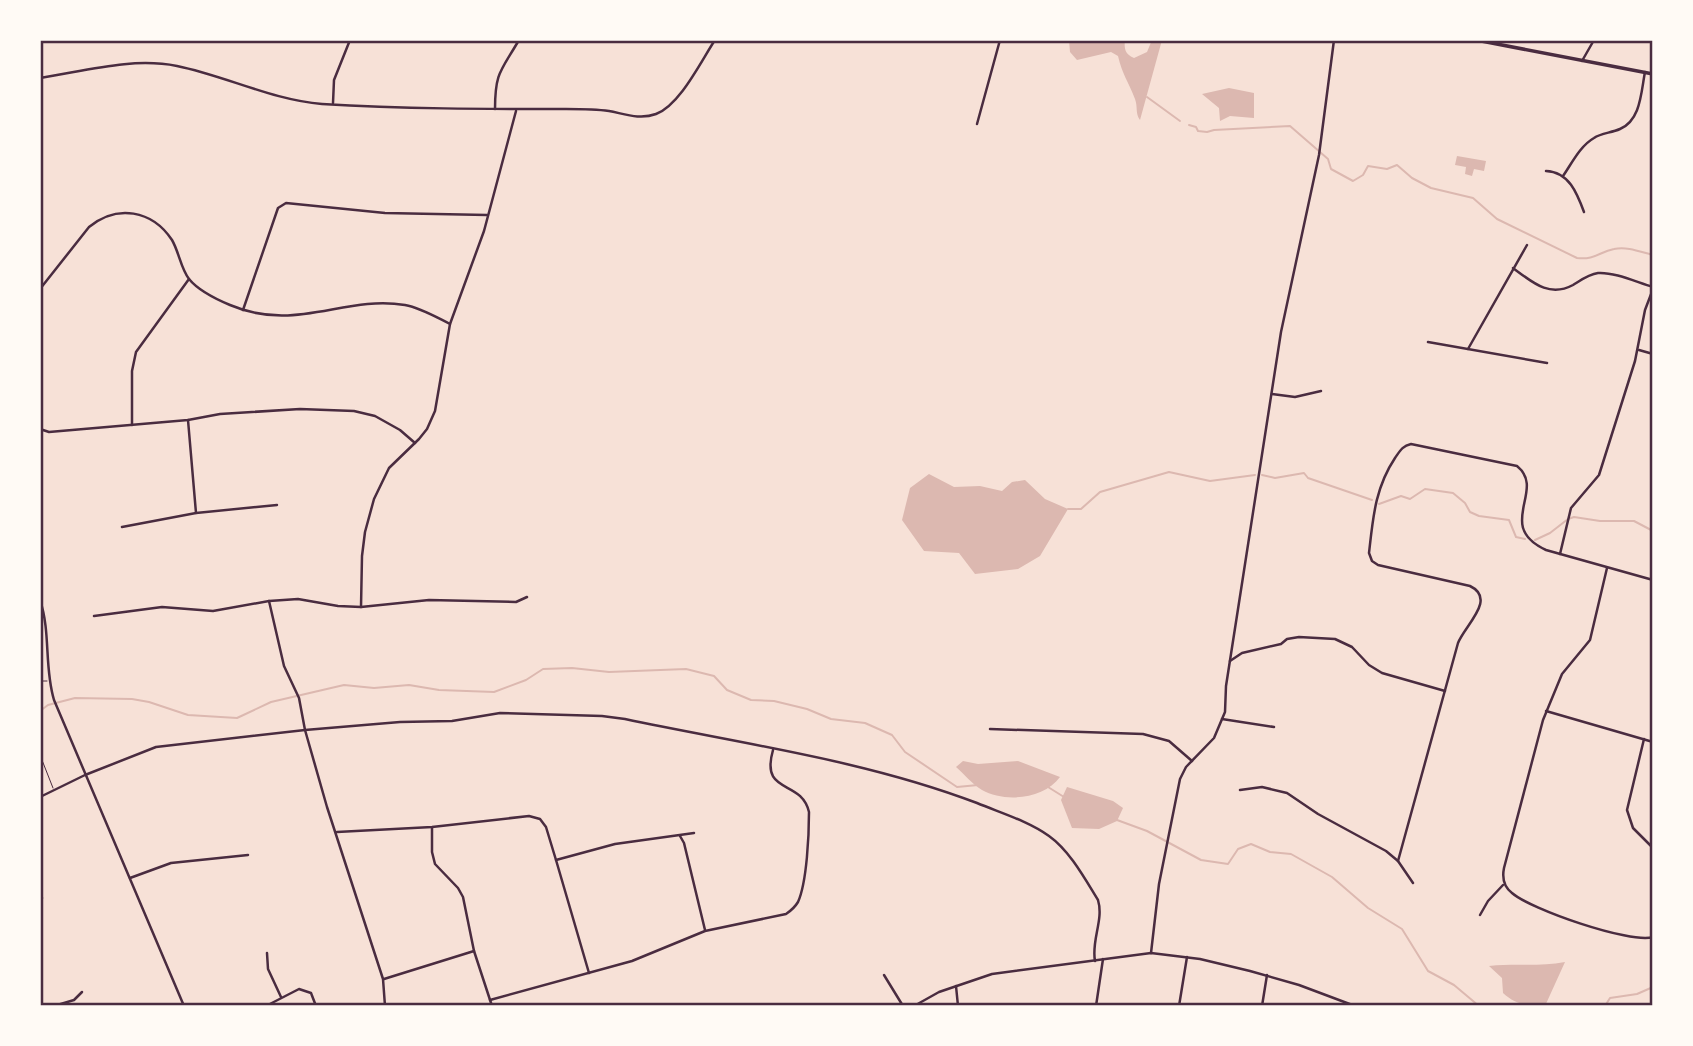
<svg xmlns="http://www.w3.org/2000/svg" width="1693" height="1046" font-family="'Fira Sans Condensed',sans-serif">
	<rect width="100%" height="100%" fill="#f7e1d7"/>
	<g fill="#dcb8b0">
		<path d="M1069,40H1125C1124,49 1125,54 1134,58L1147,52L1152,40H1162L1140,120C1135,113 1138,107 1135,99C1129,83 1122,74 1118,56L1111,52L1077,60L1070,52Z"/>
		<path d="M1229,88L1254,93V118L1230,116L1220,121L1219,108L1202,94Z"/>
		<path d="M1457,156L1486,161L1484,171L1474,169L1472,176L1465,174L1466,167L1455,165Z"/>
		<path d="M929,474L954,487L980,486L1002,491L1012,482L1025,480L1045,499L1068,509L1040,556L1018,569L975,574L959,553L924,551L902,520L910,488Z"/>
		<path d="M963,761L978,764L1018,761L1060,777C1044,799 1005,803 982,790C973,785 964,774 956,767Z"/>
		<path d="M1067,787L1113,801L1123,808L1117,821L1099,829L1072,828L1061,800Z"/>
		<path d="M1565,962L1545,1006C1528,1006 1516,1005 1503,993L1502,978L1489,966C1515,963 1540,967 1565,962Z"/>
	</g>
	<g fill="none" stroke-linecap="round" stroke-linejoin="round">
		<g stroke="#dcb8b0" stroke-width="2">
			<path d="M1147,97L1180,121"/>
			<path d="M1189,125L1196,127L1198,131L1207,132L1214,130L1290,126L1328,159L1331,169L1353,181L1363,175L1368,166L1387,169L1397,165L1412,178L1431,188L1473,198L1497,219L1577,258C1595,260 1599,252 1614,249C1627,246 1641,252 1653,255"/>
			<path d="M1262,475L1275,478L1304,473L1308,478L1372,500"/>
			<path d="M1379,504L1401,496L1410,499L1425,489L1453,493L1465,503L1470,512L1479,516L1509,520L1516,537L1525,539"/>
			<path d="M1068,509H1081L1100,492L1169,472L1210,481L1255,475"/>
			<path d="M1535,540L1550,533L1568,519L1574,517L1600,521H1634L1653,531"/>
			<path d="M40,711L48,705L75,698L132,699L149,702L188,715L237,718L271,702L344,685L374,688L409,685L439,690L494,692L526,680L543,669L572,668L609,672L686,669L714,676L727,690L751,700L774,701L807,709L831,719L865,723L892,735L905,752L957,787L978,785"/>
			<path d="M1048,787L1064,797"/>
			<path d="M1117,820L1147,831L1201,860L1228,864L1238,849L1251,844L1270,852L1291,854L1332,877L1368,908L1402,929L1428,971L1454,985L1479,1006"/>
			<path d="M1605,1006L1610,998L1637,994L1653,987"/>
		</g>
		<g stroke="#4a2c40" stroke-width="1">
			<path d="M40,681H47"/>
			<path d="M40,755L53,788"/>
		</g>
		<g stroke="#4a2c40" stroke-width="2.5">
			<path d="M1582,61L1594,40"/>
			<path d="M333,103L334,80L350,40"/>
			<path d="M495,109C495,72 501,71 519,40"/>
			<path d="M977,124L1000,40"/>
			<path d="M1546,171C1569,172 1577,193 1584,212"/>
			<path d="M1563,176C1572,163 1580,146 1594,138C1601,133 1611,133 1620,129C1641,120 1641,92 1645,72"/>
			<path d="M1513,268C1532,282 1549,298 1573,285C1581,280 1589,274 1598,273C1615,272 1636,282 1653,287"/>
			<path d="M40,289L89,227C117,204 152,210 172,240C179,252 181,269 189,279C198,290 218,300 230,305C296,333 343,295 405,305C421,308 436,317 450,324"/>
			<path d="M243,310L278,208L286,203L385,213L487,215"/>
			<path d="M1428,342L1547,363"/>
			<path d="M1468,349L1527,245"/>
			<path d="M1639,350L1653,354"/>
			<path d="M1272,394L1295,397L1321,391"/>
			<path d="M188,420L196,513"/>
			<path d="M132,425V371L136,352L189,279"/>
			<path d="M40,429L49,432L188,420L220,414L300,409L354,411L375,416L400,430L415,443"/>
			<path d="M122,527L196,513L277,505"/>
			<path d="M1560,554L1571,508L1599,475L1635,361L1645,310L1653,289"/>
			<path d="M1607,568L1590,640L1562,674L1543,720L1504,868C1502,878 1504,887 1512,893C1530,909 1630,944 1653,937"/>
			<path d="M269,601L284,666L299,698L305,730L327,807L383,979L385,1006"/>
			<path d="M361,607L362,556L365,532L374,499L389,468L419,439L427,429L435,411L450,324L484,231L516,111"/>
			<path d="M94,616L162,607L213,611L269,601L298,599L338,606L361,607L429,600L516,602L527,597"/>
			<path d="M1230,661L1242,653L1281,644L1287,639L1299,637L1335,639L1352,647L1369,665L1382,673L1445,691"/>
			<path d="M1546,711L1653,742"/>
			<path d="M1222,719L1274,727"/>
			<path d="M990,729L1143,734L1169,741L1192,761"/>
			<path d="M1644,739L1627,810L1633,828L1653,848"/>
			<path d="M1240,790L1262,787L1287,793L1318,814L1386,851L1398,861L1413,883"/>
			<path d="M432,828V852L435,864L458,888L463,897L474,951L492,1006"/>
			<path d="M337,832L432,827L529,816L540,819L546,827L556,860L589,973"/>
			<path d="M680,836L684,843L705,930"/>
			<path d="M556,860L615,844L694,833"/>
			<path d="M1398,861L1458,643C1465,625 1497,599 1470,586L1378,565L1372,561L1369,553C1373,518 1375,488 1395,458C1400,451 1402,446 1411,444L1517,466C1547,490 1494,526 1546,550L1653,580"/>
			<path d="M130,878L171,863L248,855"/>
			<path d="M40,900L42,898"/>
			<path d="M1480,915L1488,901L1503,885"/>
			<path d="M267,953L268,969L281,997"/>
			<path d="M884,975L903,1006"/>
			<path d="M384,979L474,951"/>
			<path d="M956,986L958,1006"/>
			<path d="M490,1000L632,961L705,931L786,914C792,910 795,907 798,902C807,882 809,834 809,812C801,778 760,796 773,750"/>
			<path d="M54,1006L74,1000L82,992"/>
			<path d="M1096,1006L1103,959"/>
			<path d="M1179,1006L1187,957"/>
			<path d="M1262,1006L1267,975"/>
		</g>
		<g stroke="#4a2c40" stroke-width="2.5">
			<path d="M40,78C85,71 132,57 177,66C226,76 272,100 322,104C403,109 485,109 566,109C581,109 595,109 609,111C625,114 640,120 656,114C680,105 701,61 715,40"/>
			<path d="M40,600C51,633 44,667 54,700L184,1006"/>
			<path d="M40,797L85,775L156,747L305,730L400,722L452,721L500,713L602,716L625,719C743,744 864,760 977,803C1001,813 1028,821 1049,836C1070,851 1085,879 1098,900C1104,920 1091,940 1095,961"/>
			<path d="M1151,953L1159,884L1180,779L1186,767L1214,738L1225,712L1226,686L1243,577L1281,332L1319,155L1334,40"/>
			<path d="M266,1006L299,989L311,993L316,1006"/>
			<path d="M914,1006L939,992L992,974L1151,953L1200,959L1250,971L1299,985L1355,1006"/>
		</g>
		<path stroke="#4a2c40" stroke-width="3.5" d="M1476,40L1653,74"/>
	</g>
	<rect width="1693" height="1046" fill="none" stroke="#fffaf5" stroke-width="84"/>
	<rect x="42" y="42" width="1609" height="962" fill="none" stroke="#4a2c40" stroke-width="2.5"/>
</svg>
